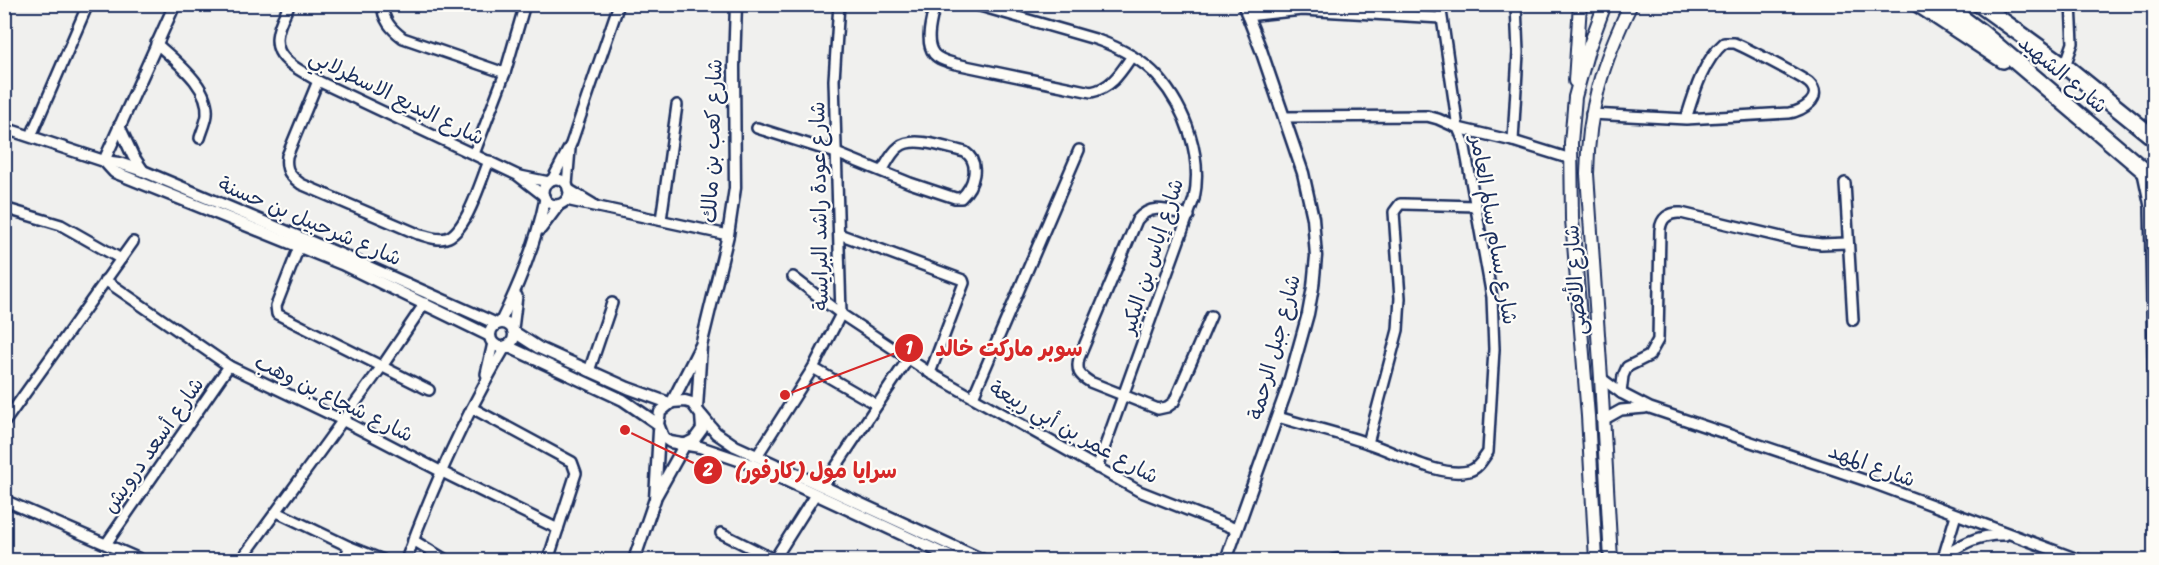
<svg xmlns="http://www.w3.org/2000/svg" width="2159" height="565" font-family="Sriracha,'Playpen Sans Arabic',sans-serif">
	<rect width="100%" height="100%" fill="#f0f0ee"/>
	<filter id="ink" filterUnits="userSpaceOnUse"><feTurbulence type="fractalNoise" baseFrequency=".0167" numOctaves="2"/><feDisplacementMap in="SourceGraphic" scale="12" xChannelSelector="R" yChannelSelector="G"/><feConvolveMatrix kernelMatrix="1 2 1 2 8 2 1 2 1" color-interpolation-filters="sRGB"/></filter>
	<g filter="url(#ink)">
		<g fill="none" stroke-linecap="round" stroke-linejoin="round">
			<g stroke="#1b2f5e" stroke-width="14">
				<g id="minor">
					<path d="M290,4C264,50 279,59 318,81L517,175L544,196"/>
					<path d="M382,4C383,20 391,29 403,38L505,73"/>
					<path d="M935,4C932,18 924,42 934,54C939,60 949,62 956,64L1091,92C1112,88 1121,72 1132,56"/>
					<path d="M973,4L1095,39C1118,47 1141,58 1158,77C1186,109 1203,157 1194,199L1097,468"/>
					<path d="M1440,4L1458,128L1513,141L1571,159"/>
					<path d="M1247,16L1302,10L1441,18"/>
					<path d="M156,43C175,61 210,86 207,115C206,123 202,131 200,138"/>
					<path d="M2065,66L2073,43L2071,4"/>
					<path d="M318,81L287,156C285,170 290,176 301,184L418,234C426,236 437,241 446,238C466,233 481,180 489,161"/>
					<path d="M1591,114L1686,119L1789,113C1802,111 1825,98 1809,83C1804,78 1741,45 1734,43C1731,43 1728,43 1724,43C1703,61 1694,93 1686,119"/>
					<path d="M757,128L836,153L910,183L955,198H961C974,186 981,163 965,152C947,148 913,135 899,147C891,153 887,163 882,171"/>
					<path d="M31,136L88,4"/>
					<path d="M1513,141L1518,53L1516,4"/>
					<path d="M474,154L505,73L525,4"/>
					<path d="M2143,173L2150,206L2154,409"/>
					<path d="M520,176L549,182"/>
					<circle cx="556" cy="192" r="13"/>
					<path d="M552,180L571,144L619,4"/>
					<path d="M1845,183L1853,320"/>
					<path d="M567,185L570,149"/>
					<path d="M568,189L593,204"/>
					<path d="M566,200L728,235"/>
					<path d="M4,208L61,225L121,259"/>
					<path d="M1189,216C1168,211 1152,202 1137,220L1079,358C1076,371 1079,375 1090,382L1158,409L1167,407L1174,402L1211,316"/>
					<path d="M661,220L677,105"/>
					<path d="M541,229L559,205"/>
					<path d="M839,234L963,280L964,283L930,373"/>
					<path d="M299,247L276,306L277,314L429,390"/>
					<path d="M793,277L841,314L930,373L1139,491L1236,529"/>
					<path d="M105,280L229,366L342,420L440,471L558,529"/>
					<path d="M500,323C520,283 536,243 545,199"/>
					<path d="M513,329L517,296"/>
					<path d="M813,368L877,405"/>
					<path d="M589,371L612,303"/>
					<path d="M486,374L493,343"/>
					<path d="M1601,378L1621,393L1650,408L1870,482L2080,560"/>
					<path d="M1621,393L1623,376L1627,367L1649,356L1658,340L1660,230C1661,218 1669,212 1681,213L1798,241L1821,244L1847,243"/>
					<path d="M973,397L1079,150"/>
					<path d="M472,408L572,462L576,473L548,560"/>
					<path d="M1278,417C1307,426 1338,433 1367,443C1397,452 1438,478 1469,471C1478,469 1483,459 1488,452L1494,349L1492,297L1464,142L1458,128L1438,119L1427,116L1284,117"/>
					<path d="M1603,420L1621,410L1645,408"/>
					<path d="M4,423L133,242"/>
					<path d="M1368,443L1398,330L1400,298L1394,212L1400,204H1404L1476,206"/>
					<path d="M757,456L813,368L841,314L834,80L839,4"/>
					<path d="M823,486L908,359"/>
					<path d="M4,500L142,560"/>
					<path d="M277,512L350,547L383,560"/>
					<path d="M721,533L775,560"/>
					<path d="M413,540L446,560"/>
					<path d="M106,544L229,366"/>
					<path d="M1943,558L1956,515"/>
					<path d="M1942,559C1960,543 1981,534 2005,535"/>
					<path d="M241,560L383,365L425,303"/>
					<path d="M344,560L350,547"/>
					<path d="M406,560C433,486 465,415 506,346"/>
					<path d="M774,560L815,495"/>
					<path d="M1333,560L1338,559L1344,560"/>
				</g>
			</g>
			<g stroke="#1b2f5e" stroke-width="15">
				<g id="tertiary">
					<path d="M119,126L133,156L143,171"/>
					<path d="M4,128L104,161L119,163L143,171L342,255L497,324"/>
					<path d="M104,161L114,172L342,264L490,336"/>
					<path d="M104,161L175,4"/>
					<circle cx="502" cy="335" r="12"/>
					<path d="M514,332L539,348L628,388L669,403"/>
					<path d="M507,346L623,400L658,424"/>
					<path d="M672,402L700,347"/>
					<path d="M697,408L701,346L728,235L735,188L734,66L736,4"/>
					<path d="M702,416L716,433L735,446L983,560"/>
					<path d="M688,443L694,440L702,429L701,415L692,403L685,401L672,402L660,412L658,424L663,437L670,442L700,447L753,465L957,560"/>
					<path d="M656,496L685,444"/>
					<path d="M634,560L655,499L659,431"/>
					<path d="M1226,560L1287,389L1308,314L1313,287L1316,256L1313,218L1303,173L1261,50L1243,4"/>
				</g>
			</g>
			<g stroke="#1b2f5e" stroke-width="16">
				<g id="secondary">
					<path d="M1575,81L1580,4"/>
					<path d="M1596,560L1588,416L1572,219L1571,143L1575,97L1588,50L1605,4"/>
					<path d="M1611,560L1601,378L1587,174C1588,109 1602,63 1631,4"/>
				</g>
			</g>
			<g stroke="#1b2f5e" stroke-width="20">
				<g id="trunk">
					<path d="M1918,4L2003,60"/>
					<path d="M1943,4L1982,33L2154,179"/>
					<path d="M1979,4L2065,66L2154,138"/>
				</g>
			</g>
			<use href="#minor" stroke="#fdfcf7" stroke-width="9"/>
			<use href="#tertiary" stroke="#fdfcf7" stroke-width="10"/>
			<use href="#secondary" stroke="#fdfcf7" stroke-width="12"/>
			<use href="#trunk" stroke="#fdfcf7" stroke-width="15"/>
		</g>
	</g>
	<g text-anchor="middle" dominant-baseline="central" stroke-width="4.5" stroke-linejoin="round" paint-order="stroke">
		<g font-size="21" fill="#1b2f5e" stroke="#fdfcf7">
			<text transform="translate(2063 74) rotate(40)">شارع الشهيد</text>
			<text transform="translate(397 97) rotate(26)">شارع البديع الاسطرلابي</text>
			<text transform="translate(712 141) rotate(-88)">شارع كعب بن مالك</text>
			<text transform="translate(819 206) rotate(-91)">شارع عودة راشد البرايسة</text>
			<text transform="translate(310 221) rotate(23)">شارع شرحبيل بن حسنة</text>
			<text transform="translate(1494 230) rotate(80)">شارع بسام سالم العامر</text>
			<text transform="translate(1152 256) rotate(-72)">شارع إياس بن البكير</text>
			<text transform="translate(1575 280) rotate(-94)">شارع الأقصى</text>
			<text transform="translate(1274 347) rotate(-75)">شارع جبل الرحمة</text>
			<text transform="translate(334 398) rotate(26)">شارع شجاع بن وهب</text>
			<text transform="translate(1074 432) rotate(29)">شارع عمر بن أبي ربيعة</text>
			<text transform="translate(153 445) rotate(-55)">شارع أسعد درويش</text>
			<text transform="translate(1872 465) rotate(20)">شارع المهد</text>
		</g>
	</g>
	<path fill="none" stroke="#d62828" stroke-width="2" d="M785 395L909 348M625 430L708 470"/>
	<g fill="#d62828" stroke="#fdfcf7" stroke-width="2">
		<circle cx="785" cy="395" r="6"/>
		<circle cx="625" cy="430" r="6"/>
		<circle cx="909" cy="348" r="15"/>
		<circle cx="708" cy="470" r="15"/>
	</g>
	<g font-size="18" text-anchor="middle" font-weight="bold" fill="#fff">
		<text x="909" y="354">1</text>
		<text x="708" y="476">2</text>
	</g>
	<g font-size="22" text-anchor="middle" font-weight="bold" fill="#d62828" stroke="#fdfcf7" stroke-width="4.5" stroke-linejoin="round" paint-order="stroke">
		<text x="1009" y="356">سوبر ماركت خالد</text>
		<text x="816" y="478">(سرايا مول (كارفور</text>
	</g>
	<rect width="2159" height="565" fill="none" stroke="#fdfcf7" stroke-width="24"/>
	<rect x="12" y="12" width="2135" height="541" fill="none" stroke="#1b2f5e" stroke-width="2" filter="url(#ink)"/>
</svg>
